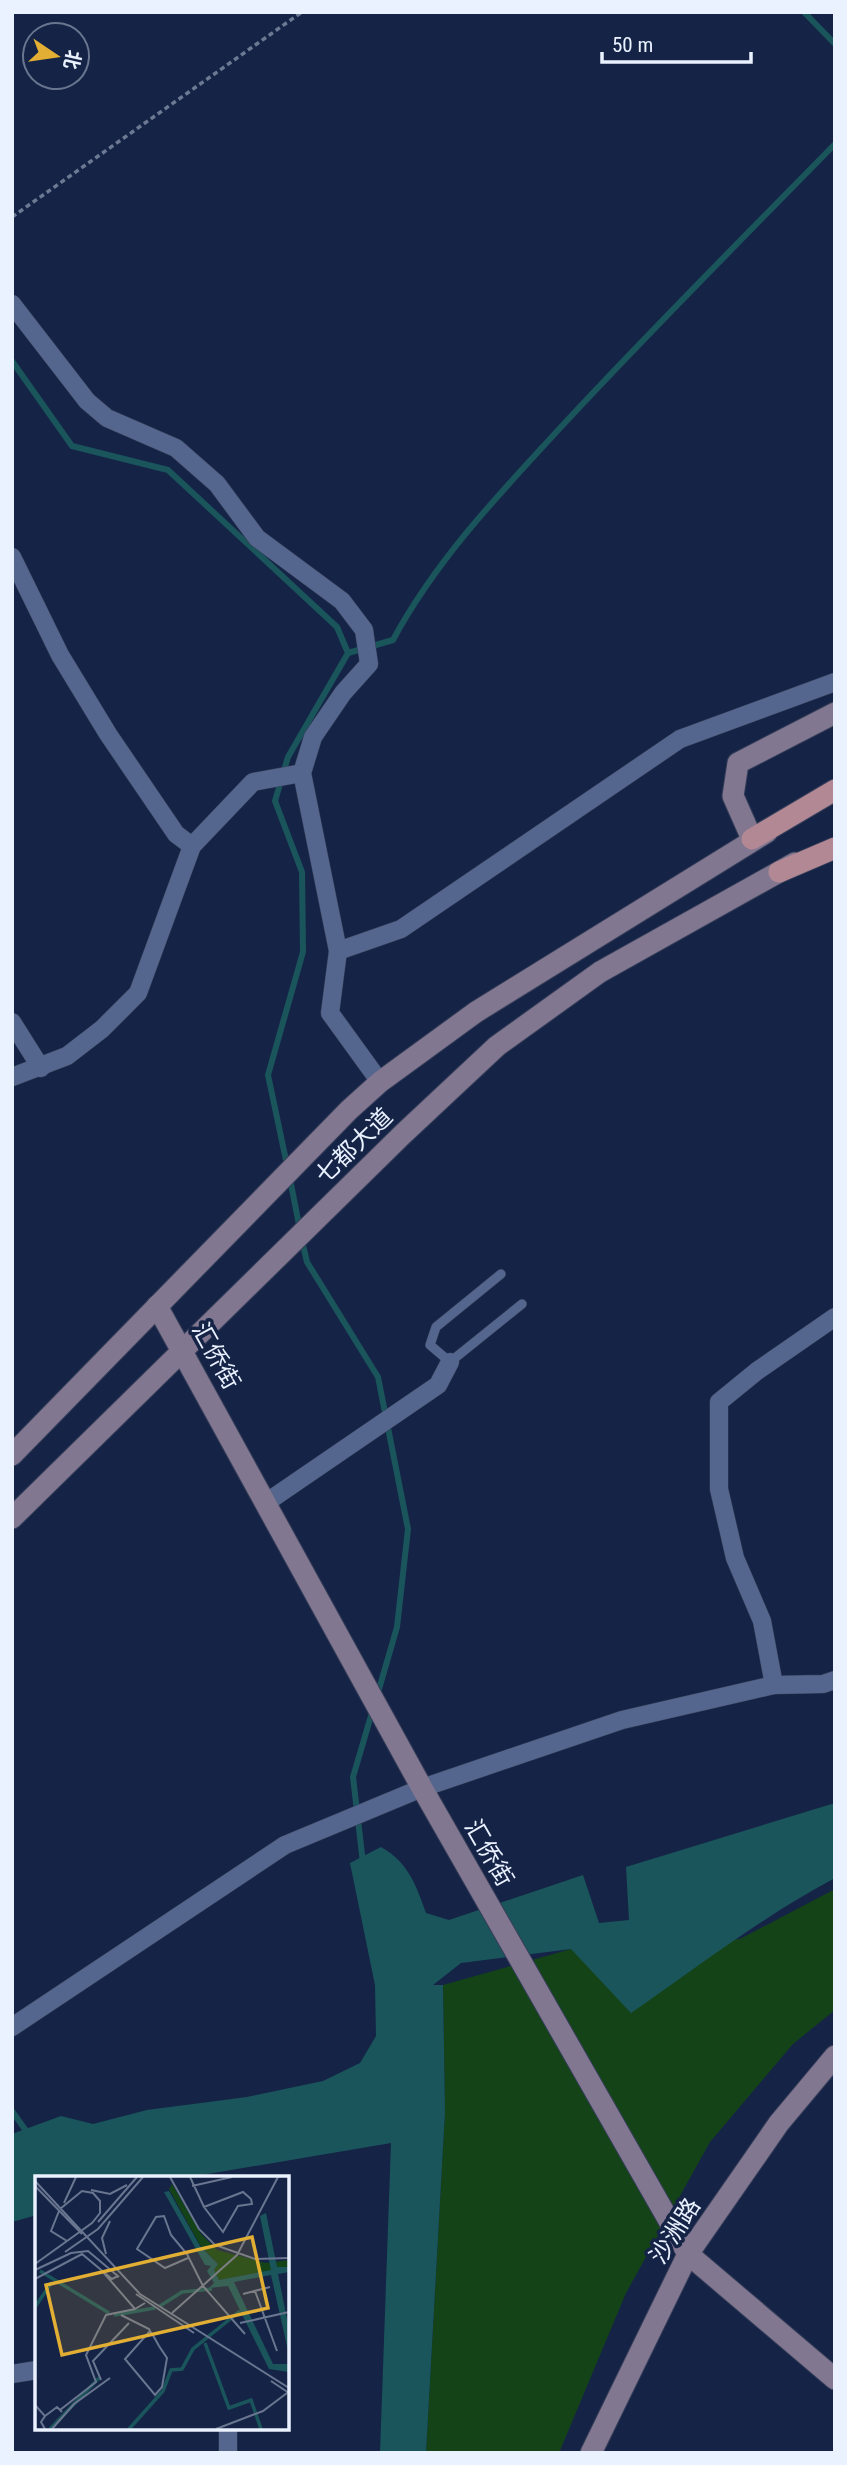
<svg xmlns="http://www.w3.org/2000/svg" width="847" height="2465" font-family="'Roboto Condensed','Noto Sans SC',sans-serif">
	<rect width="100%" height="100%" fill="#152446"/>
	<path fill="#144318" d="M835,1889V2010L793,2044L710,2142L626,2293L559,2453H426L445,2112L443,1985L571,1949L740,1939Z"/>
	<path fill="#1a555b" d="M835,1803V1878C763,1916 698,1967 631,2013L571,1949L461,1963L433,1985H443L445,2112L426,2453H380L391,2143L184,2178H37V2215L12,2222V2134L61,2116L93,2124L147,2110L247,2097L323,2081L360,2063L376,2036L375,1985L350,1863L381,1847C408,1862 416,1885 426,1913L449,1920L583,1875L599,1923L629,1920L626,1867Z"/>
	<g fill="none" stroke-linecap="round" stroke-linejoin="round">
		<g stroke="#1a555b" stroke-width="6">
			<path d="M804,12L835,44"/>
			<path d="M12,361L72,446L168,470L337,627L348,653L288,757L275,801L302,872L303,952L268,1075L287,1165"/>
			<path d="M348,653L393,640C436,560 500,493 561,427C650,331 743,238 835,144"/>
			<path d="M290,1179L300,1230"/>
			<path d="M302,1241L307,1262L378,1377L408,1529L397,1627L377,1696"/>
			<path d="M363,1863L353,1777L373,1709"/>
			<path d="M12,2111L29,2135"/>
		</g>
		<g stroke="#363e5a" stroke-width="10">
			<path id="lane" d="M501,1274L436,1327L430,1345L450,1362L522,1304"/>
		</g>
		<g stroke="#363e5a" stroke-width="19">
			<g id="street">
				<path d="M12,304L87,401L107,418L176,448L217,484L257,538L342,601L364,630L369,664L343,693L313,737L302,773L338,951"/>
				<path d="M12,557L60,655L108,734L176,834L192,846"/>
				<path d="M12,1022L41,1068"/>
				<path d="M12,1077L67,1056L102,1029L138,993L192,846L253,782L302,773"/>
				<path d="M380,1082L330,1013L338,951L401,929L680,739L835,682"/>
				<path d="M267,1502L438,1385L450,1362"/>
				<path d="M774,1685L762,1621L735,1558L719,1489V1402L757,1371L835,1317"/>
				<path d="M12,2027L285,1845L422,1788L622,1720L774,1685L823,1684L835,1680"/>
				<path d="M12,2374L37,2370"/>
				<path d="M228,2428V2453"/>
			</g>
		</g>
		<g stroke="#363e5a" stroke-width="23">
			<g id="secondary">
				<path d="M752,839L733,796L738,763L835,713"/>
				<path d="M157,1306L422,1788L688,2254L835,2379"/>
				<path d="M12,1455L349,1110L380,1082L476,1012L767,832"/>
				<path d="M12,1518L403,1134L497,1046L600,972L795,863"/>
				<path d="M591,2453L688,2254L779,2123L835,2056"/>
			</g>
		</g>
		<g stroke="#363e5a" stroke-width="23">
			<g id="primary">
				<path d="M752,839L835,790"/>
				<path d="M779,872L835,848"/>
			</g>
		</g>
		<path stroke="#6d7993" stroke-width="3.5" stroke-dasharray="5 3.5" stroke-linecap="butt" d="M12,217L302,12"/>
		<use href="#lane" stroke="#54668d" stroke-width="9"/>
		<use href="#street" stroke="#54668d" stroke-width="18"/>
		<use href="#secondary" stroke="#827790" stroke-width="21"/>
		<use href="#primary" stroke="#b18894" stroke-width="21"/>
	</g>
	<g text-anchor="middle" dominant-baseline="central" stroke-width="7" stroke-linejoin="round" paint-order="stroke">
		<g font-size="24" fill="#eaf1ff" stroke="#152446">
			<text transform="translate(354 1146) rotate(-44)">七都大道</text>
			<text transform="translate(216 1356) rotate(61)">汇侨街</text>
			<text transform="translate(489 1853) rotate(60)">汇侨街</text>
			<text transform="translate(675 2231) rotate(-58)">沙洲路</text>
		</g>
	</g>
	<g transform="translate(35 2176)">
		<rect width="254" height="254" fill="#152446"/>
		<path d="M137,8L166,58L182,74L231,87L254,84V91L184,104L179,94L183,88L165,69L134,13Z" fill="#144318"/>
		<path d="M134,15L165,70L183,88L179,94L184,104L236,94L225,40L231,37L242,91H254V96L243,98L254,153V179L236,99L199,106L238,188H254V196L234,193L193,110L174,112L179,107L172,95L176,90L170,89L129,16Z" fill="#1a555b"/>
		<path fill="none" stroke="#1a555b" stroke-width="3.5" d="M5,95L74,137M125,130L147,116L177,113M0,131L17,106M79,139L120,132M170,167L194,232L216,224L226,253M15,253L64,202M94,253L128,215L136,194L147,193L158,173L205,135"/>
		<path fill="none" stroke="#6a7690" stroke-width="2" d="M135,1L164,53L180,69L220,83L254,82M155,1L169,31L188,56L203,30L217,28L216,23M0,5L105,118L254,212M0,10L47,58M157,10L197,1M56,14L75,18L92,9M29,27L41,1M169,31L208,16L216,23M24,35L16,55L32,65M63,46L102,1M30,76L63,53L108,1M71,78L67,62L75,45M153,82L130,92L102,73L121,41L129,40L136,59L152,78L168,110L210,158M0,88L57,47L65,37V25L58,17L47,15L25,33M0,94L36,77L53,75L84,101M68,96L100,133L110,127M0,103L47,78L77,103L83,100M220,115L242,175M101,118L159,157M208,118L235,111M137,137L202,79L243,1M86,139L114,153L115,155L119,161L124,170L132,182L127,211L120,219L90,183L115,155M205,147L254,136M66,204L58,185L94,147M236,205L254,217M0,229L10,240L6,246L10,253M25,234L61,206L51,179L71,139L100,133M10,240L22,231L27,236M17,253L39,228L75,202M181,253L228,235L252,217"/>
		<path fill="#e2af34" fill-opacity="0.15" stroke="#e2af34" stroke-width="3.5" d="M217,61L233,132L27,179L11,109Z"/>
		<rect width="254" height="254" fill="none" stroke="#eaf1ff" stroke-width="3.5"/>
	</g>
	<rect width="847" height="2465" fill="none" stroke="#eaf1ff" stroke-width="28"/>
	<g transform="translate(56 56) rotate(103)"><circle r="33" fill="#152446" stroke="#6a7690" stroke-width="2"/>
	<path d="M0-5L12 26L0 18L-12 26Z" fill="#e2af34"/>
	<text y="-10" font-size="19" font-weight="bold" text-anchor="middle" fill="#eaf1ff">北</text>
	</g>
	<path d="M602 52v10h149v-10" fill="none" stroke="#eaf1ff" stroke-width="3.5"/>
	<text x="612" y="52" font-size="21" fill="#eaf1ff" stroke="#152446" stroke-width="5" paint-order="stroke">50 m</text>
</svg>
